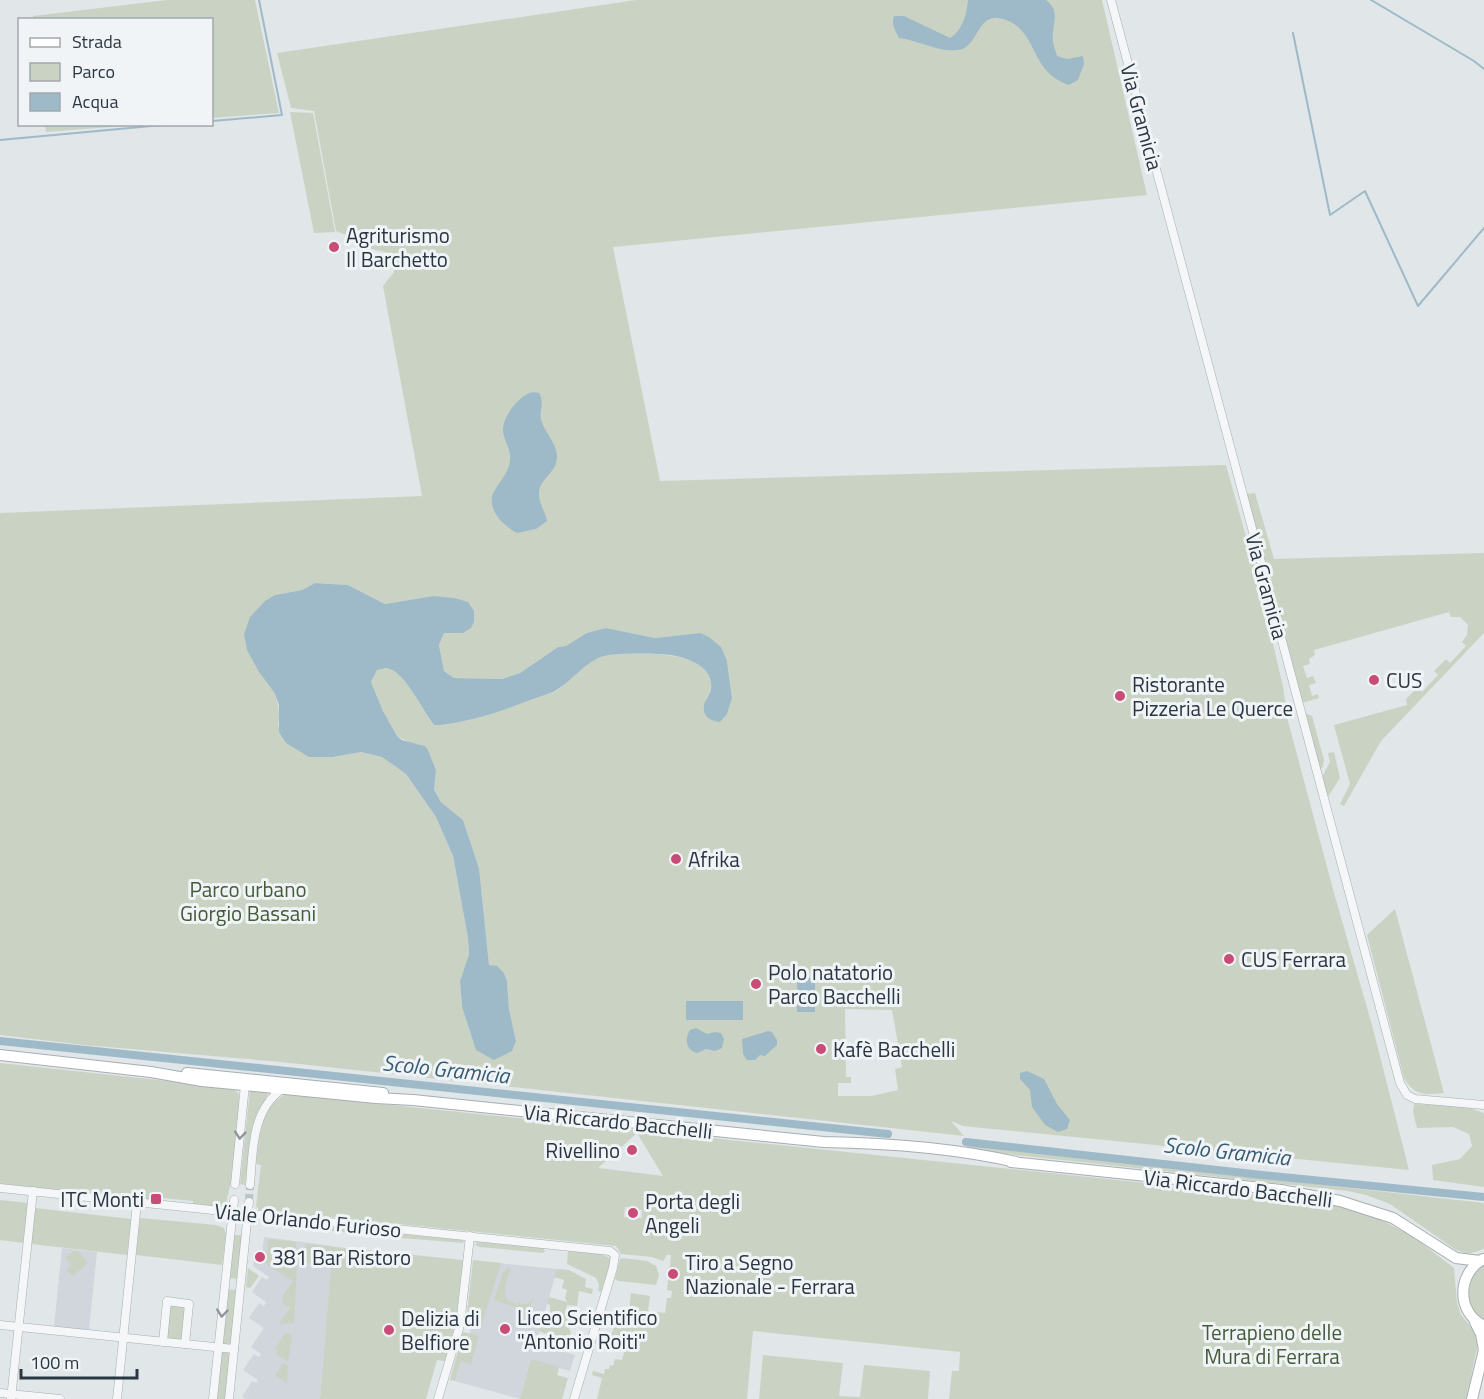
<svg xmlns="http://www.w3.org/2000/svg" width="1484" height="1399" font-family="'Titillium Web',sans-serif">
	<rect width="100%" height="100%" fill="#e1e6e9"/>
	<g fill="#d0d6db">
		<path d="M264,1237L333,1246L320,1399H246L242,1397L252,1381L256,1383L258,1380L243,1370L254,1354L259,1357L261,1354L251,1347L264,1328L249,1318L259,1303L264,1306L266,1302L252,1292L262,1277L267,1280L269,1277L253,1266L255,1253L262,1254Z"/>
		<path d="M62,1248L97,1252L89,1330L54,1327Z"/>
		<path d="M478,1261L557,1269L536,1344L575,1355L570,1371L531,1360L520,1399L455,1381L471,1328Z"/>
	</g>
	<g fill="#cad3c3" fill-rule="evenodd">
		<path d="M167,0H255L279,113L212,118V20L33,19V16Z"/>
		<path d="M636,0H1102L1147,195L613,247L660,481L1226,465L1259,583L1283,687L1288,721L1334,893L1372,1025L1409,1170L963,1126L951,1121L964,1136L281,1062L84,1045L0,1035V513L422,496L383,286L394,272L393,254L368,248L367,243L336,231L314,111L291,108L277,53ZM315,583L348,585L385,604L433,596L463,633H444L439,645L444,671L454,678L502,679L520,673L558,647L566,646L605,628L655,638L700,633L727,661L732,698L704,706C709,695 716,683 708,672C693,650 625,652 602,656C585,660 572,679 559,689C552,694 541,696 533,699C503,711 473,721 441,725L433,724C423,712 404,669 387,668C383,668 380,669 377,670L371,682L383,711L397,736L411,743L419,744L428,750L436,770L434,788L441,802L463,820L479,868L489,966L504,973L507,981L509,1009L516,1041L476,1049L462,1007L460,981L469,954L468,938L453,856L436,817L406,774L382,757L361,752L333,757L278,726C281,714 278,703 274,692L275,595L302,590ZM845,1009L892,1010L902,1067L895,1069L898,1090L872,1096H838V1083H851V1077H846Z"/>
		<path d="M290,112L313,113L335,232L314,233Z"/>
		<path d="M45,125V124L136,125L46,132Z"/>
		<path d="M1255,493L1274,559L1484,553V633L1381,741L1344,806L1340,804L1350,784L1334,725L1407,705L1406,699L1417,688L1422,692L1438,675L1434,671L1446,659L1450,663L1466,646L1462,642L1467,635L1468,625L1460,617H1451L1449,612L1314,650L1315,655L1309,659L1310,664L1303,666L1307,678L1313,676L1316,683L1309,685L1312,696L1318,694L1319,698L1302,703L1245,494Z"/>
		<path d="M1303,712L1312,716L1324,760L1323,766L1319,772Z"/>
		<path d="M1334,752L1340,778L1326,800L1321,779L1330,762L1328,753Z"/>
		<path d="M1395,909L1444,1093C1423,1095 1415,1096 1404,1078L1367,935Z"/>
		<path d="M0,1063L233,1088L238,1093L240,1100L234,1169L226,1203L222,1207L193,1204V1201L152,1197V1200L0,1184Z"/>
		<path d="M250,1090L267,1092L268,1094L252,1127L245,1185L240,1184Z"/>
		<path d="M284,1095H295L1273,1196L1341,1207L1373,1216L1411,1235L1454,1268L1457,1303L1461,1315L1476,1333L1478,1344L1466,1399H949L952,1371H959L960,1352L753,1331L747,1399H597L602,1378L592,1375L593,1371L604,1374L605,1369H609L610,1365L613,1366L615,1359L622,1360L625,1349L601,1342L603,1334L611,1336L614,1327L621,1329L627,1310H629L631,1293L650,1296L648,1311L665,1313L667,1298H671L672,1291L667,1290L671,1255H667L663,1261L652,1257L621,1254L616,1246L259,1210L256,1206L261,1165L256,1164C259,1140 260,1108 284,1095ZM637,1133L663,1176L599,1168V1167ZM625,1207H635L636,1210H642V1218L624,1217Z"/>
		<path d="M1414,1104L1464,1106L1484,1113V1187L1433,1180L1432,1165L1460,1159L1472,1146L1469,1134L1453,1127L1417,1128L1413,1112Z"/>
		<path d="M966,1145L1484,1203V1249L1468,1254L1456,1250L1390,1204L1366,1195L1348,1191L970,1150Z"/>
		<path d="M0,1200L28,1203L24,1243L0,1240Z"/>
		<path d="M35,1208L131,1219L127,1255L31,1244Z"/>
		<path d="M140,1218L216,1225L224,1228L226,1234L222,1265L136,1255Z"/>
		<path d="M278,1221L379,1232V1236L277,1225Z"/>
		<path d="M388,1233L462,1240L464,1243L388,1237Z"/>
		<path d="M233,1235H242L237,1279L229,1278Z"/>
		<path d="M268,1239L296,1242L297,1267L294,1323L279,1324L290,1308L282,1302L284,1299L282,1297L293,1281L266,1264Z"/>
		<path d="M477,1242L543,1248L545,1251L543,1253L480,1247L475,1245Z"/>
		<path d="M306,1244L463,1260L456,1321L445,1361L437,1360L426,1399H320L331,1266L304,1262Z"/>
		<path d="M74,1251H78L88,1263L73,1276L66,1270L71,1265L65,1257Z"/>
		<path d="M568,1251L600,1254L610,1258L611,1261L601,1292L598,1291L599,1284L596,1278L567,1264Z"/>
		<path d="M623,1258L647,1261L656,1266L659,1275L656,1285L619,1281L615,1279L620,1259Z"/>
		<path d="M473,1260L501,1263L481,1327L466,1323Z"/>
		<path d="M1484,1264V1320C1463,1305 1465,1280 1484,1264Z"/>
		<path d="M248,1268L259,1276L250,1288L246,1287Z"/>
		<path d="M509,1268L511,1269C508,1277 500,1294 509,1301C512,1302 515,1303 517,1306L518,1303C527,1306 529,1304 534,1297L526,1319H523L525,1310L494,1300L503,1272Z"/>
		<path d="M557,1269L569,1270L586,1279L585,1287L593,1289L592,1294L579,1291L577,1306L567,1305L565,1313L585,1319L584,1325L571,1322L569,1330L571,1331L566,1349L544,1343L547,1334L539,1331L544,1314L550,1315V1305L547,1304L549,1297L567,1302L565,1298L567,1290L562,1288L564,1280L554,1277Z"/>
		<path d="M227,1289L236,1290L231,1345L222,1344Z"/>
		<path d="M170,1305L186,1307L183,1340L167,1338Z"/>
		<path d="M286,1332L292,1336L288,1362L276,1354L278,1351L275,1349Z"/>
		<path d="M463,1332L479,1336L471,1364L461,1361L455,1381L450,1380Z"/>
		<path d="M221,1352L230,1353L225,1399H216Z"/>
		<path d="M763,1355L843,1363L839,1396L860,1397L864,1365L930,1371L928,1399H759Z"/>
		<path d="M531,1359L559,1367L557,1375L568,1378L562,1399H520Z"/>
		<path d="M283,1363L288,1366L287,1383L275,1375Z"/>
	</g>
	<g fill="#9ebac8">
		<path d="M968,0H1046C1062,12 1051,26 1053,41C1053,46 1056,51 1057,56L1067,59L1083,56L1084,64L1078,80L1069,85C1060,82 1052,77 1046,70C1031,52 1029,26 1003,19C977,12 980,42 962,49C943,55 919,40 899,38C895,30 891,24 894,16H904L950,38C962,31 967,14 968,0Z"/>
		<path d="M533,392L539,393C545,403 539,410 541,420C545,433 558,445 557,458C556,474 538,479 539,495C539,504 546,513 547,521L536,529L517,533C502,525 483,506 496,488C502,479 510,470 510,459C511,449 504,441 503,431C502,417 519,395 533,392Z"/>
		<path d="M315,583L348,585L385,604L433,596L454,598L468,602L474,611V622L471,628L463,633H444L439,645L444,671L454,678L502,679L520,673L558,647L566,646L587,633L606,628L655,638L700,633L709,637L721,647L727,661L732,698L727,714L720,722C711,721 702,717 704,705C706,699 710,695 711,689C714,666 688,658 670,655C657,653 608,652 598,658C582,666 572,680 558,689C551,694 541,696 533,699C503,711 473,721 441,725H434C423,712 404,669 386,668C386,668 377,670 377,670L371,682L383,711L397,736L402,740L425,746L428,750L436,770L434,789L441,802L463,820L479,868L489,965L497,966L504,973L507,981L509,1009L516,1041L512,1051L494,1060L476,1050L462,1007L460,981L469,954L468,938L453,856L436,817L406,774L382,757L361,752L333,757H309L286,743L279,732V705L274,692L259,672L247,650L244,634L250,617L265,601L275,595L302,590Z"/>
		<rect x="797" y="978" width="18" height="34"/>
		<rect x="686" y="1001" width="57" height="19"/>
		<path d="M696,1028L707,1034L715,1032L721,1033L724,1039L722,1048L715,1051L706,1049L697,1053C686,1050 684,1039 690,1030Z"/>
		<path d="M768,1031L772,1032L777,1040V1045L765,1056L760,1055L755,1060H747L743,1054L742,1039Z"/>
		<path d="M1027,1071L1044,1079L1057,1104L1070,1120L1067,1129L1058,1132L1045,1125L1032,1107L1030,1090L1020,1079V1073Z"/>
	</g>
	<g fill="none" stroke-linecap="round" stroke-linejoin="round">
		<g stroke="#9ebac8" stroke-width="2">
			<path d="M1371,0L1474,61L1484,69"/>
			<path d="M1293,33L1330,215L1365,191L1418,306L1484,228"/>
			<path d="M212,121L282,115L259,0"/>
			<path d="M0,140L173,124"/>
		</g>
		<g stroke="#9ebac8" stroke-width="8">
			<path d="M0,1041L888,1134"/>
			<path d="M966,1142L1262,1175L1484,1197"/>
		</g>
		<path stroke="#bcc3c7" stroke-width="8" stroke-dasharray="8 4" stroke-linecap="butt" d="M249,1202L250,1185"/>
		<g stroke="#a6aeb3" stroke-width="9">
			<g id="minor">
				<path d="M1111,0L1400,1083L1407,1095L1415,1099L1484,1105"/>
				<path d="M235,1184L245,1085"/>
				<path d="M250,1185C253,1152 251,1111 282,1089"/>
				<path d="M0,1188L610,1251L615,1255L613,1268L574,1399"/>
				<path d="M0,1325L234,1349"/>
				<path d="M163,1342L167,1301L189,1304L185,1344"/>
				<path d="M0,1393L60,1399"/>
				<path d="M11,1399L33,1191"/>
				<path d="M117,1399L137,1203"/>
				<path d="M213,1399L234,1200"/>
				<path d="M229,1399L249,1202"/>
				<path d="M438,1399L460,1325L470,1236"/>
			</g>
		</g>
		<g stroke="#a6aeb3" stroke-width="12">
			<g id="secondary">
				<path d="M0,1055L151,1072L202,1081L376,1098L413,1100L824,1142C888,1143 954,1148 1016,1162"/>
				<path d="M187,1073L383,1093"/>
				<path d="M1011,1162L1281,1190L1340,1201L1393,1218L1456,1258L1480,1261"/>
				<path d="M1483,1259C1457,1274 1456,1312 1484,1326"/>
				<path d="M1475,1322L1481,1334L1484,1350"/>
				<path d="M1472,1399L1484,1350"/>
			</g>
		</g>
		<use href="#minor" stroke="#f4f6f8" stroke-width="8"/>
		<use href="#secondary" stroke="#fff" stroke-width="10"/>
	</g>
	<defs><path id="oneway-chevron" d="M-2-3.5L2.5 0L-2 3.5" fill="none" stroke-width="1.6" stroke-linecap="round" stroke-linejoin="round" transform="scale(1.5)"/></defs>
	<g stroke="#8f969c">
		<use href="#oneway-chevron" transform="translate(240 1135) rotate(96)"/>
		<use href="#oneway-chevron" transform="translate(222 1313) rotate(96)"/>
	</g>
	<g fill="#c84c75" stroke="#f1f4f7" stroke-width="2">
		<circle cx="334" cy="247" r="6"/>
		<circle cx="1374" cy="680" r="6"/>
		<circle cx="1120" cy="696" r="6"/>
		<circle cx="676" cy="859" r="6"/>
		<circle cx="1229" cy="959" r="6"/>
		<circle cx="756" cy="984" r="6"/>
		<circle cx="821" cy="1049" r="6"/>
		<circle cx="632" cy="1150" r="6"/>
		<rect x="150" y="1193" width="12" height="12" rx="3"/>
		<circle cx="633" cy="1213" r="6"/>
		<circle cx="260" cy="1257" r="6"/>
		<circle cx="673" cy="1274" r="6"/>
		<circle cx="505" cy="1329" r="6"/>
		<circle cx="389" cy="1330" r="6"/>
	</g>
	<g text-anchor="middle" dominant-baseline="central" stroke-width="6" stroke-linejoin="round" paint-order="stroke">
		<g font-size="21" fill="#2a3641" stroke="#f1f4f7">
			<text transform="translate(1142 117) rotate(75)">Via Gramicia</text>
			<text transform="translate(1267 586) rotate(75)">Via Gramicia</text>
			<text transform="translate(618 1121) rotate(6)">Via Riccardo Bacchelli</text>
			<text transform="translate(1238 1188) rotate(7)">Via Riccardo Bacchelli</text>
			<text transform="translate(308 1220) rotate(6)">Viale Orlando Furioso</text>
		</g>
		<g font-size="21" fill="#2a3641" stroke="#f1f4f7" text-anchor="start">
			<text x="346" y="235">Agriturismo<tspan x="346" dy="24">Il Barchetto</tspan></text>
			<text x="1386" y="680">CUS</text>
			<text x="1132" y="684">Ristorante<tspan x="1132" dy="24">Pizzeria Le Querce</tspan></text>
			<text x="688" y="859">Afrika</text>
			<text x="1241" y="959">CUS Ferrara</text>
			<text x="768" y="972">Polo natatorio<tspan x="768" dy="24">Parco Bacchelli</tspan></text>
			<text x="833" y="1049">Kafè Bacchelli</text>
			<text x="620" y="1150" text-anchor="end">Rivellino</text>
			<text x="144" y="1199" text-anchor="end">ITC Monti</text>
			<text x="645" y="1201">Porta degli<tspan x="645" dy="24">Angeli</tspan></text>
			<text x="272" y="1257">381 Bar Ristoro</text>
			<text x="685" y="1262">Tiro a Segno<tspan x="685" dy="24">Nazionale - Ferrara</tspan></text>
			<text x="517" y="1317">Liceo Scientifico<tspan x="517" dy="24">"Antonio Roiti"</tspan></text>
			<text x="401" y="1318">Delizia di<tspan x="401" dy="24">Belfiore</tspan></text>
		</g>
		<g font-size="21" fill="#455c38" stroke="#f1f4f7">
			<text x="248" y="889">Parco urbano<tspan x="248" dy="24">Giorgio Bassani</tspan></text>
			<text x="1272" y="1332">Terrapieno delle<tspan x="1272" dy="24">Mura di Ferrara</tspan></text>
		</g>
		<g font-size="22" font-style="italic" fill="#365c73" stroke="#f1f4f7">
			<text transform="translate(446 1069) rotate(6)">Scolo Gramicia</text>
			<text transform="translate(1227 1151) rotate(6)">Scolo Gramicia</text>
		</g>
	</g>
	<rect x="18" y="18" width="195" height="108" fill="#f1f4f7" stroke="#a1a8ae" stroke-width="1.5"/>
	<rect x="30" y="38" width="30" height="9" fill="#ffffff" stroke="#a1a8ae" stroke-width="1.5"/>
	<text x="72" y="48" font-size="18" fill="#2a3641">Strada</text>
	<rect x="30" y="63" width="30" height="18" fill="#cad3c3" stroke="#a1a8ae" stroke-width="1.5"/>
	<text x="72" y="78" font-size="18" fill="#2a3641">Parco</text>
	<rect x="30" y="93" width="30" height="18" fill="#9ebac8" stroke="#a1a8ae" stroke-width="1.5"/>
	<text x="72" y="108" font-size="18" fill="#2a3641">Acqua</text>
	<path d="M21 1369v9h116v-9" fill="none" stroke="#2a3641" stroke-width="3"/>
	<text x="30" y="1369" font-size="18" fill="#2a3641" stroke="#f1f4f7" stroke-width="4.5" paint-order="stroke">100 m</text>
</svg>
